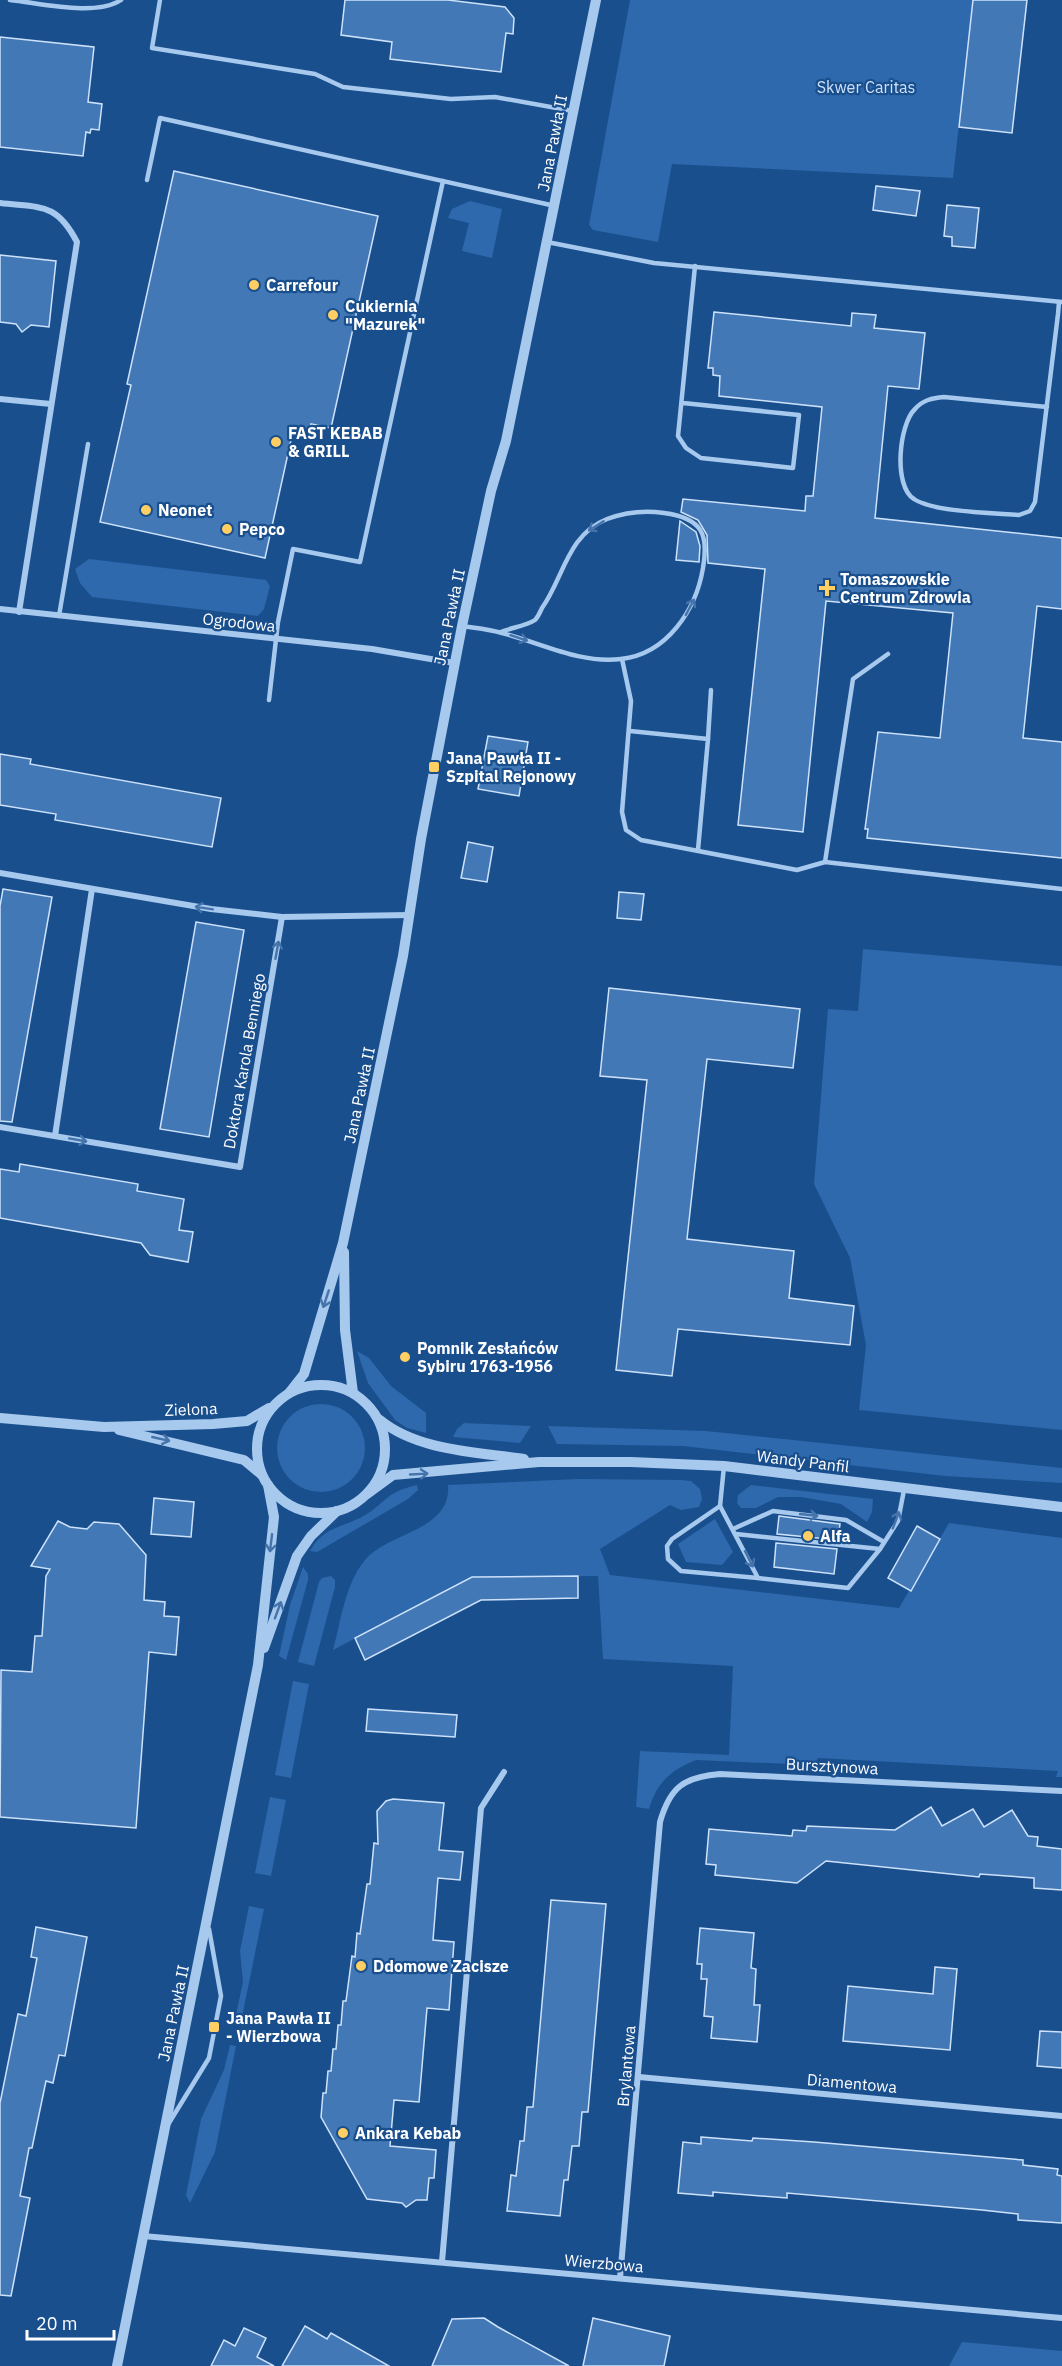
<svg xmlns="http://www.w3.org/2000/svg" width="1062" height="2366" font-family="'IBM Plex Sans',sans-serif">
	<rect width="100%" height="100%" fill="#1a4f8e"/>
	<g fill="#2d69ac">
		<path d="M630,0H973L953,178L672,164L658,242L593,230L589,225Z"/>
		<path d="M470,201L502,209L492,258L462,251L469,223L448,218L452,209Z"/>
		<path d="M89,559L266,580L270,586L264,609L258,616L92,597L80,583L75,569Z"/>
		<path d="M863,949L1062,966V1430L859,1410L866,1345L850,1258L814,1184L828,1009L858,1011Z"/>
		<path d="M357,1351L369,1358L391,1386L426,1413V1433L407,1428L395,1420L368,1383Z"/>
		<circle cx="321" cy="1448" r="44"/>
		<path d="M464,1423L531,1426L520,1443L453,1437L457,1429Z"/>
		<path d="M548,1426L706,1431L1062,1468V1483L945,1476L683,1446L557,1444Z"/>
		<path d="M578,1479L681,1480L691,1481L700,1489L702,1499L699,1507L681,1510L670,1505L600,1549L610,1575L899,1608L949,1523L1062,1538V1777H1056L1058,1771L818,1758L814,1765L696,1760C671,1770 657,1782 649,1809L636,1807L640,1751L729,1755L733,1666L603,1659L598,1576L472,1577L333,1650C341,1621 345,1584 365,1560C388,1532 452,1531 448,1485Z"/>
		<path d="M417,1485L418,1490L408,1499L317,1552L310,1551C323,1528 339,1528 360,1518C385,1505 384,1492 417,1485Z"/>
		<path d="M751,1485L873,1499L872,1512L867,1522L841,1504L801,1497H778L756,1508H741L737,1503L738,1495Z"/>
		<path d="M715,1519L733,1552L722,1565L686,1562L678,1544Z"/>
		<path d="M303,1567L308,1574V1580L286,1660L279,1656L290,1605Z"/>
		<path d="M331,1576L335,1580V1587L314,1666L298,1662L319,1582L322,1578Z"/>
		<path d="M293,1681L309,1684L291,1778L275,1775Z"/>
		<path d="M270,1797L286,1800L271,1876L255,1873Z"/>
		<path d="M249,1906L264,1909L242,2017L236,2015L243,1982L240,1951Z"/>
		<path d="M230,2045L236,2046L215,2152L190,2203L186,2195L201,2119L224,2070Z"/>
		<path d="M962,2342L1062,2351V2366H949Z"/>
	</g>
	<g fill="#4378b6" stroke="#cde2fa" stroke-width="1.5">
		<path d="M345,0H448L505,7L514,18L513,34L506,33L501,72L390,59L392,42L341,35Z"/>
		<path d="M973,0H1027L1012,133L959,127Z"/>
		<path d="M0,37L94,47L88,102L102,104L99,130L91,129L90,133L86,132L83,156L0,147Z"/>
		<path d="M174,171L378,216L331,428L311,424L309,435L293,431L265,558L100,522L131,385L127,384Z"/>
		<path d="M876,186L920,191L916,216L873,210Z"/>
		<path d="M947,205L979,208L975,248L952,246V237L944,236Z"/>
		<path d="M0,255L56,261L49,327L31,325L22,332L16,324L0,322Z"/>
		<path d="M714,312L851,326L852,313L876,315L874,328L925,333L919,389L888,386L875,518L1062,538V609L1037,606L1023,738L1062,742V858L867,838L868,829H865L878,732L940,738L953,613L826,601L803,832L738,825L765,569L708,563L707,535L698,520L681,512L683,499L805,511L806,496H813L822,407L719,396L720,376L713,375V368H708Z"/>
		<path d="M680,521L696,532L700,546L699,562L676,560Z"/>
		<path d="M488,736L528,742L519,796L478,789Z"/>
		<path d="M0,754L31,759L30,764L221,798L212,847L55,820L56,814L0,805Z"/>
		<path d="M468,842L493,847L487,882L461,878Z"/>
		<path d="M3,889L52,897L12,1122L0,1121V906Z"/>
		<path d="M619,892L644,894L641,920L617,918Z"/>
		<path d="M196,922L244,930L209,1137L160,1129Z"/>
		<path d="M609,988L800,1009L793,1068L707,1059L687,1239L794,1251L789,1298L854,1306L850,1345L678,1329L672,1376L616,1370L647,1080L600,1076Z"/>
		<path d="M20,1164L138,1184L137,1191L184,1199L179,1230L193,1232L188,1262L150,1255L141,1243L0,1218V1169L19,1172Z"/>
		<path d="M154,1498L194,1502L191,1537L151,1534Z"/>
		<path d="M779,1516L840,1524L838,1540L777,1534Z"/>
		<path d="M58,1521L70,1527L87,1529L94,1522L119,1524L146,1555L144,1600L165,1602L164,1616L179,1617L176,1655L149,1652L136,1828L0,1817L1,1670L32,1672L35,1636H42L46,1576L50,1569L31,1566Z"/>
		<path d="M917,1526L940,1539L911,1591L888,1578Z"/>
		<path d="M776,1543L837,1549L834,1574L774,1567Z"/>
		<path d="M578,1576V1598L481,1600L365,1660L355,1638L472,1577Z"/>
		<path d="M368,1709L457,1715L455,1737L366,1731Z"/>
		<path d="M393,1799L444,1803L439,1850L463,1852L460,1880L438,1878L433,1940L454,1942L449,2010L427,2008L419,2102L394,2100L390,2146L436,2150L434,2178H429L427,2200H416L406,2207L402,2203L367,2199L321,2117L323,2093H326L328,2071H331L333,2049H336L338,2025H341L343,2001H346L352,1956L355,1957L357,1933L360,1934L367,1884H370L374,1843L378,1844L377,1811L386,1801Z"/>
		<path d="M931,1807L942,1826L973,1809L984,1827L1012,1810L1028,1836L1038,1837L1037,1846L1062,1849V1890L1034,1888V1878L980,1874L979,1877L826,1861L797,1883L715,1875L716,1865L706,1864L709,1829L792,1836L793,1830L806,1831L807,1826L895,1830Z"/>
		<path d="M551,1900L606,1904L588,2112H582L579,2146H572L568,2180H564L560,2216L507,2211L511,2175L516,2176L520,2141H524L527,2107H533Z"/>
		<path d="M36,1927L87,1937L65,2056L59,2055L53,2083L46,2081L32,2148H29L20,2196L30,2198L11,2296L0,2295V2103L18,2014L26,2016L37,1958L31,1957Z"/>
		<path d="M700,1928L754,1933L751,1968L756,1969L754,2005H760L757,2042L711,2038L713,2017L704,2016L707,1979H701L702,1964H697Z"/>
		<path d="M935,1967L957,1969L950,2050L843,2041L848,1986L933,1994Z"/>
		<path d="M1040,2031L1062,2032V2068L1037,2066Z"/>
		<path d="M701,2137L752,2141L753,2138L814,2142L1023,2160V2165L1058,2169L1057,2175L1062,2176V2223L1018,2220V2214L982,2210L787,2193V2198L713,2192V2196L678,2193L683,2142L701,2144Z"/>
		<path d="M484,2318L498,2327L569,2366H432L452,2319Z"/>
		<path d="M593,2318L670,2336L664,2366H583Z"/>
		<path d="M305,2326L327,2339L331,2333L389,2366H282Z"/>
		<path d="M244,2328L266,2338L257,2357L274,2366H211L224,2340L235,2346Z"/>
	</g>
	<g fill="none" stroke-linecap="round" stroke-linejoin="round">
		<g stroke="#a7c9ee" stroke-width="4.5">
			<path d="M10,0C40,3 96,17 121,0"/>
			<path d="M160,0L152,48L315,74L343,87L451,99L495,97L573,111"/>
			<path d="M147,180L160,118L555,206"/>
			<path d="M547,242L654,263L1062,302"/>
			<path d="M683,403L799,415L793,468L701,458L686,448L678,436L695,266"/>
			<path d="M1047,407L944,397C932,398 923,400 915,409C899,424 893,486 914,499C933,512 994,513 1019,515L1030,511L1035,502L1058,314L1059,302"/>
			<path d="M59,616L88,444"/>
			<path d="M462,626C475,628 489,629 502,633C541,643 580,664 621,659C667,654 696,610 703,568C709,534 702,518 664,513C644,510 626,512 607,519C567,535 564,577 542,608C540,612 538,617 535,620C526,626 510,628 501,632"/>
			<path d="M622,659L631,701L622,812L626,830L641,840L797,870L825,862L853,679L888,654"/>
			<path d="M269,700L278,622L293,549L360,562L443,181"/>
			<path d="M630,731L708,739L698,850"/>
			<path d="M708,739L711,690"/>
			<path d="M825,862L1062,889"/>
			<path d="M724,1466L720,1506L758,1578L848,1588L880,1549L898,1521L904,1490"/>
			<path d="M720,1506L672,1539L667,1546L668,1559L681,1571L758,1578"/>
			<path d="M733,1529L773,1511L846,1520L884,1542"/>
			<path d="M736,1534L880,1549"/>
			<path d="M169,2123L209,2058L221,1996L209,1929"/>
		</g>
		<g stroke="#a7c9ee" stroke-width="6">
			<path d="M0,203C41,208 56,202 77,242L19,612"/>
			<path d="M0,399L51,404"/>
			<path d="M0,609L372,649L454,663"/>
			<path d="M0,873L211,909L282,917L410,915"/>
			<path d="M0,1127L240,1167L282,917"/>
			<path d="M55,1136L92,889"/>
			<path d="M639,2077L1062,2116"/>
			<path d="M143,2236L1062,2318"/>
			<path d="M442,2262L481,1808L504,1772"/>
			<path d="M620,2278L660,1822C670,1787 684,1777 720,1774L1062,1791"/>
		</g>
		<g stroke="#a7c9ee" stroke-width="10">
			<path d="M344,1252L345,1330L353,1393"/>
			<circle cx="321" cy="1449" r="64"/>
			<path d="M289,1393L304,1374L343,1243L403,956L421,839L462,626L491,491L506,441L596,0"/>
			<path d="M0,1418L104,1427L213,1424L247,1421L269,1408"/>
			<path d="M380,1420C418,1451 477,1452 524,1459"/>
			<path d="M119,1430L244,1460L262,1475"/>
			<path d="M367,1494L393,1475L539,1462H631L724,1466L1062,1507"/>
			<path d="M264,1648L297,1556L311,1536L337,1511"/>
			<path d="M117,2366L258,1665L274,1517L268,1485"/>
		</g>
	</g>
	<defs><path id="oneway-shaft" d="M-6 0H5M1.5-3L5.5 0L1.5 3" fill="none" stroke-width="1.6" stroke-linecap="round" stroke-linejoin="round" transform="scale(1.5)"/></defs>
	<g stroke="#4474ab">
		<use href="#oneway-shaft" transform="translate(596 526) rotate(148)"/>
		<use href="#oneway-shaft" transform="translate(690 607) rotate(-62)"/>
		<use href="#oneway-shaft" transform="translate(519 638) rotate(18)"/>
		<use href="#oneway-shaft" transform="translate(204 908) rotate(-171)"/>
		<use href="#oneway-shaft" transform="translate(277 950) rotate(-80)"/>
		<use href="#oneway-shaft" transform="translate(78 1140) rotate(10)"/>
		<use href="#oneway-shaft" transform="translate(326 1299) rotate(108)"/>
		<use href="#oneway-shaft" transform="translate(161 1439) rotate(13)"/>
		<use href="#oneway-shaft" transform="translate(419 1474) rotate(-3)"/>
		<use href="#oneway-shaft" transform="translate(809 1515) rotate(6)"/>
		<use href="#oneway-shaft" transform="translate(896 1520) rotate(-69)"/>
		<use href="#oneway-shaft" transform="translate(271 1543) rotate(97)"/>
		<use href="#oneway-shaft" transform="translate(749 1559) rotate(63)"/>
		<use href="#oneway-shaft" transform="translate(278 1610) rotate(-70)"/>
	</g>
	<g fill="#ffcf64" stroke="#1a4f8e" stroke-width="2">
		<circle cx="254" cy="285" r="6"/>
		<circle cx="333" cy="315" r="6"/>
		<circle cx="276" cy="442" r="6"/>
		<circle cx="146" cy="510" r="6"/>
		<circle cx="227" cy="529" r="6"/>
		<path d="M824 579h6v6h6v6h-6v6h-6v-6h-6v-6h6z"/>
		<rect x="428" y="761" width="12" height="12" rx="3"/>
		<circle cx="405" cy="1357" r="6"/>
		<circle cx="808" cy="1536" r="6"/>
		<circle cx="361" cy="1966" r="6"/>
		<rect x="208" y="2021" width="12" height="12" rx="3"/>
		<circle cx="343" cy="2133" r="6"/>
	</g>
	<g text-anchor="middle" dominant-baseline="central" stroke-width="4.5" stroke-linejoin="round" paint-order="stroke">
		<g font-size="16" fill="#cde2fa" stroke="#1a4f8e">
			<text x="866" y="87">Skwer Caritas</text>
		</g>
		<g font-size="16" fill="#fff" stroke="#1a4f8e">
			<text transform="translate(552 143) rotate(-79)">Jana Pawła II</text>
			<text transform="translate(449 617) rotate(-78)">Jana Pawła II</text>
			<text transform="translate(239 622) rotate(6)">Ogrodowa</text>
			<text transform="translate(244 1061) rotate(-80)">Doktora Karola Benniego</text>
			<text transform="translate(359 1095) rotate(-78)">Jana Pawła II</text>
			<text transform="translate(191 1409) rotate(-2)">Zielona</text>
			<text transform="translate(803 1461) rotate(7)">Wandy Panfil</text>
			<text transform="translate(832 1766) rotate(3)">Bursztynowa</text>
			<text transform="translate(173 2013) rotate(-78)">Jana Pawła II</text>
			<text transform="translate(626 2066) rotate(-85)">Brylantowa</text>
			<text transform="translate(852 2083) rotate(5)">Diamentowa</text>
			<text transform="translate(604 2263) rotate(5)">Wierzbowa</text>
		</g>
		<g font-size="16" font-weight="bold" fill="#fff" stroke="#1a4f8e" text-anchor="start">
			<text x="266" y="285">Carrefour</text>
			<text x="345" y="306">Cukiernia<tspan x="345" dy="18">"Mazurek"</tspan></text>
			<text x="288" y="433">FAST KEBAB<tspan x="288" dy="18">&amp; GRILL</tspan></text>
			<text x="158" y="510">Neonet</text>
			<text x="239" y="529">Pepco</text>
			<text x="840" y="579">Tomaszowskie<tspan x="840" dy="18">Centrum Zdrowia</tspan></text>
			<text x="446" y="758">Jana Pawła II -<tspan x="446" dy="18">Szpital Rejonowy</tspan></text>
			<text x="417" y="1348">Pomnik Zesłańców<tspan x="417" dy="18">Sybiru 1763-1956</tspan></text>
			<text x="820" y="1536">Alfa</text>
			<text x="373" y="1966">Ddomowe Zacisze</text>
			<text x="226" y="2018">Jana Pawła II<tspan x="226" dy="18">- Wierzbowa</tspan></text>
			<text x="355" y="2133">Ankara Kebab</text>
		</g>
	</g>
	<path d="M27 2330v9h87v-9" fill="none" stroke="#ffffff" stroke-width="3"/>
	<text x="36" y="2330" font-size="18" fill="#ffffff" stroke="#1a4f8e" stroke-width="4.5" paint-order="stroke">20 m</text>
</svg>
